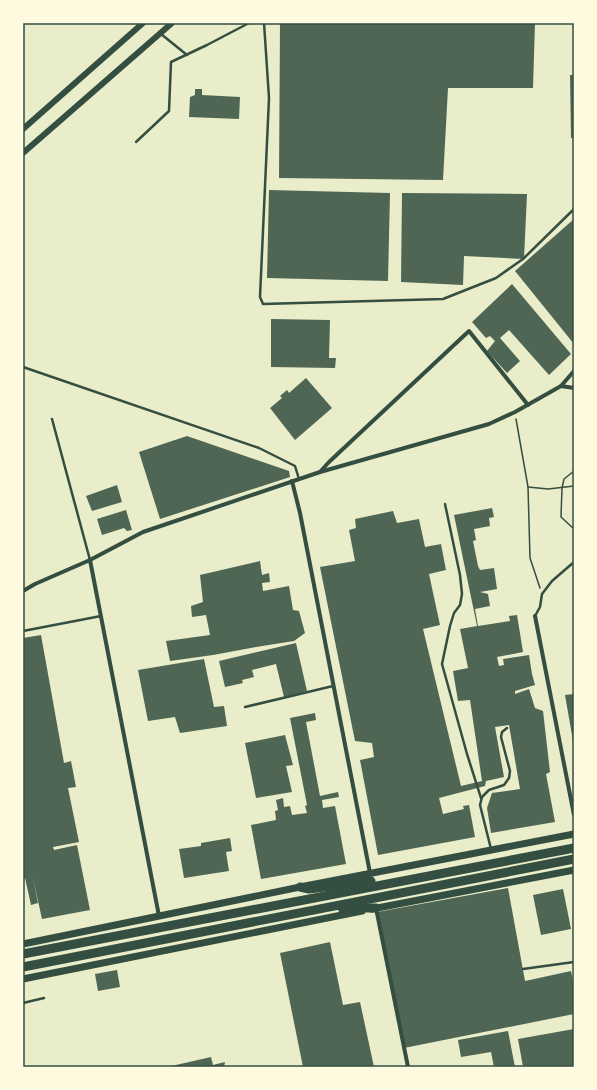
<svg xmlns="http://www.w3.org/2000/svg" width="597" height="1090" font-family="'Archivo Narrow',sans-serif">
	<rect width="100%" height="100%" fill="#e9edc9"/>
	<g fill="#4f6655">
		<path d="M280,23H535L533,88H448L443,180L279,178Z"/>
		<path d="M570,75H574V138H571Z"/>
		<path d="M195,89H202V95L240,97L239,119L189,117L190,97L195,95Z"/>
		<path d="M269,190L390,193L388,281L267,278Z"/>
		<path d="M402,193L527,194L524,259L464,256L463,285L401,282Z"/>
		<path d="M574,219V344L515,271Z"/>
		<path d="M512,284L571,354L549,375L509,330L500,338L520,361L507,373L487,351L495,341L490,336L486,338L472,322Z"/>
		<path d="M271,319L330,320L329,358H336L335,368L271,367Z"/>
		<path d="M306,378L332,408L295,440L270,408L282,398L280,396L287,390L289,393Z"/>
		<path d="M187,436L289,471L290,477L160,519L139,452Z"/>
		<path d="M117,485L122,502L92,511L86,496Z"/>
		<path d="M492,508L494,517L489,518L490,526L474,529L476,540L473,541L478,566L480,570L494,568L497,589L480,592L488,594L490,606L475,609L478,626L510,621L509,616L517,615L523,652L497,657L499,666L504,665L503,659L529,655L532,674L535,685L515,691V694L529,689L535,708L543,711L550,772L546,774L555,822L491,833L487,808L492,793L520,789L509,725L495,727L504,777L486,781L485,786L439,798L443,814L464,809L463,806L469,805L475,837L378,855L360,760L374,757L372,743L355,741L320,567L355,561L349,530L356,528L355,519L393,511L397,523L419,519L425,547L441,544L446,570L429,574L440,625L423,629L461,786L482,781L470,700L458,701L453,671L468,668L460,629L477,626L454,515Z"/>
		<path d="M126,510L132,530L127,531L124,528L102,535L97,519Z"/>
		<path d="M260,561L262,575L269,573L270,582L262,583L263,591L289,586L293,610L299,611L305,633L294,641L256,647L213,655L170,661L166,641L210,635L206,615L192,617L191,606L203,602L200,575Z"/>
		<path d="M41,635L64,763L71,761L76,787L68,788L79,842L53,847L54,850L77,845L90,910L42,919L33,878L38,903L31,905L25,878L23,879V638Z"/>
		<path d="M296,643L307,691L284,697L276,664L252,670L254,677L242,680L243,683L225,687L219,661Z"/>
		<path d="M204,659L214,707L224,706L227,726L180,733L175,717L148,721L138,670Z"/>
		<path d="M574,694V741H573L565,695Z"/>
		<path d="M315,713L316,720L306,722L320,796L338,792L339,797L322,800L323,808L335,806L346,864L261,879L251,825L276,820L275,811L278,810L276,800L283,798L284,807L290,806L292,815L307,813L305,806L307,805L290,718Z"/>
		<path d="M285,735L293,765L286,766L292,792L256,798L245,743Z"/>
		<path d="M230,838L232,851L226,852L229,871L184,878L179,849L201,846V843Z"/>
		<path d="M508,888L525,981L571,971L574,986V1014L404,1048L377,912Z"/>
		<path d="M563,889L571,929L541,935L533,895Z"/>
		<path d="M330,942L343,1005L360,1002L374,1067H303L280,953Z"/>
		<path d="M117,970L120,987L98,991L95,974Z"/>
		<path d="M574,1029V1067H523L518,1039Z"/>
		<path d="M508,1031L515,1067H494L491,1052L461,1057L458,1040Z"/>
		<path d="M211,1057L213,1065L225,1062L224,1067H167Z"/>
	</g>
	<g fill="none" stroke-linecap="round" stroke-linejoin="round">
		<g stroke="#344e41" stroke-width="1.5">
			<path d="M516,419L528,487L530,558L540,588"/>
			<path d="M574,471L564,479L562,488L561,517L574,529"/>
			<path d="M528,487L548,489L574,486"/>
		</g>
		<g stroke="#344e41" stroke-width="2.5">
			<path d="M264,23L269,98L260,297L263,304L443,299L496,278L523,259L574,209"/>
			<path d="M161,34L187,55"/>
			<path d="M136,142L169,111L171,62L207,45L249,23"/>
			<path d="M23,367L259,448L295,466L299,479"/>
			<path d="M52,419L90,560"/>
			<path d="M445,504L460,575L462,594L460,605L454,613L450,626L442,664L467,754L481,798"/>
			<path d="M535,616L540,607L542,594L552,581L574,562"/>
			<path d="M23,631L101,616"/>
			<path d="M245,707L333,686"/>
			<path d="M491,849L480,805L482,797L489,790L504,785L509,778L510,771L501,737L502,732L507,728"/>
			<path d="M523,969L574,962"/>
			<path d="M23,1003L44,998"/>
		</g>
		<g stroke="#344e41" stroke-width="4">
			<path d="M561,386L574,388"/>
			<path d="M320,472L329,462L469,331L528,405"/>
			<path d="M292,481L300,513L370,873"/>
			<path d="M90,560L159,916"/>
			<path d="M23,591L35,584L90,560L143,532L320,472L489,424L515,412L561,386L574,371"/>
			<path d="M535,616L574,815"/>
			<path d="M376,908L408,1067"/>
		</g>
		<g stroke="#344e41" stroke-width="6">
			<path d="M23,129L143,23"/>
			<path d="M23,153L172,23"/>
		</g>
		<g stroke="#344e41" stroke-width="7">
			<path d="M372,909L574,870"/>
			<path d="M23,944L300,887L574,834"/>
			<path d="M23,979L362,911"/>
		</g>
		<g stroke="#344e41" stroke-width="9">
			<path d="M300,887L309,889L371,881"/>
			<path d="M342,908H376"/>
			<path d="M23,954L574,848"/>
			<path d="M23,967L574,859"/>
		</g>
	</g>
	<rect width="597" height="1090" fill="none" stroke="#fefae0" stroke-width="48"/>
	<rect x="24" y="24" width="549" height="1042" fill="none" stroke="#344e41" stroke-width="1.5"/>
</svg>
